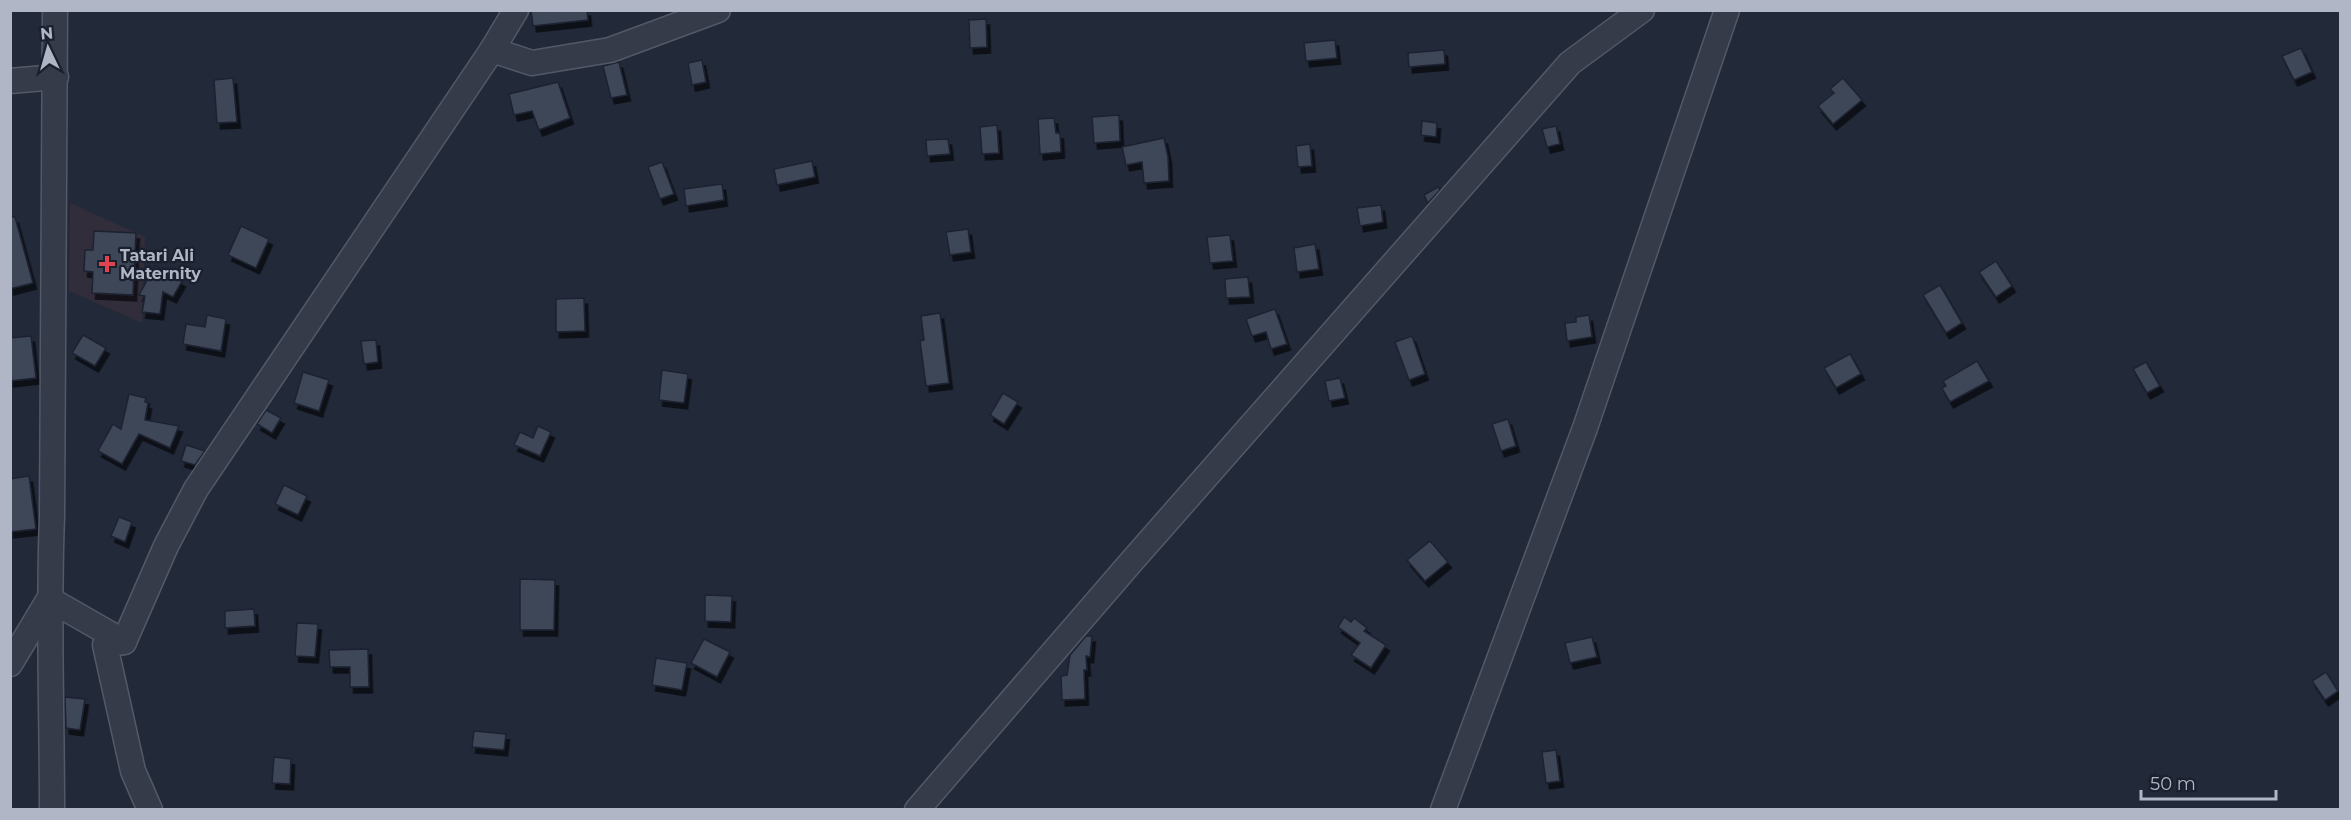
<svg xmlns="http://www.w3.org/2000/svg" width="2351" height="820" font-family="Montserrat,sans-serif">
	<defs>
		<filter id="shadow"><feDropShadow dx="3.5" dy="6" stdDeviation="0" flood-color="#0009"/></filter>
	</defs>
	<rect width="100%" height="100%" fill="#222939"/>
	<path fill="#312d3b" d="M70,203L145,237L142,323L69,291Z"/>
	<g fill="#3e4659" stroke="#1d2230" stroke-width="1.5" filter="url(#shadow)">
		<path d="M531,10H587L588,20L533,26Z"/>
		<path d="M986,19L987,47L970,48L969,20Z"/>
		<path d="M1335,40L1337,58L1306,61L1304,43Z"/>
		<path d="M2301,48L2312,72L2294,80L2282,56Z"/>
		<path d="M1444,50L1445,64L1409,67L1408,53Z"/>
		<path d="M702,60L706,82L692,85L688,63Z"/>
		<path d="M619,62L627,95L611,98L603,66Z"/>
		<path d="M233,78L237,122L217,123L214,80Z"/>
		<path d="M1843,78L1862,100L1833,124L1818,106L1834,93L1830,89Z"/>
		<path d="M558,82L570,118L539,130L532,111L514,115L509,94Z"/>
		<path d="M1119,115L1120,141L1094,143L1092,117Z"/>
		<path d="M1054,118L1056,133H1060L1061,152L1040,154L1038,119Z"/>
		<path d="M1422,121L1437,123L1436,137L1421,135Z"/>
		<path d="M997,125L999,153L982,154L980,127Z"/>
		<path d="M1556,126L1560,144L1547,147L1542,129Z"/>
		<path d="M1164,138L1168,157L1169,181L1144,183L1142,162L1126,165L1122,147Z"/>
		<path d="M948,139L950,154L927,156L926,140Z"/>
		<path d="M1310,144L1312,166L1298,167L1296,146Z"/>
		<path d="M812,161L815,177L777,185L774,169Z"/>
		<path d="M662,162L674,194L660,199L648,167Z"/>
		<path d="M722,184L724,200L686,206L684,189Z"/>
		<path d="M1438,187L1440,190L1428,203L1424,195Z"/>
		<path d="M1381,205L1383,222L1360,226L1357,208Z"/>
		<path d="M10,217H15L33,283L10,289Z"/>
		<path d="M241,226L269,239L256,268L228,255Z"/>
		<path d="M968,229L971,252L950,255L946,232Z"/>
		<path d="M94,231L136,233L133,295L92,293L93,272L84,271L85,250H93Z"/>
		<path d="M1230,235L1233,261L1210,263L1207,237Z"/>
		<path d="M1315,244L1319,269L1297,272L1294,248Z"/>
		<path d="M1996,261L2012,286L1996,297L1979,272Z"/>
		<path d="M155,266L182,281L173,297L163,292L160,314L142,312L145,296L139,295Z"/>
		<path d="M1248,277L1250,297L1226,298L1225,279Z"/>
		<path d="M1940,285L1962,323L1946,333L1923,295Z"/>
		<path d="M584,298L585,331L556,332V299Z"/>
		<path d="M1275,309L1287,344L1271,349L1266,332L1252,336L1246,319Z"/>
		<path d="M940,313L949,383L926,386L920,341L924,340L921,316Z"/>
		<path d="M207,315L226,319L221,351L183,344L186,324L205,327Z"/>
		<path d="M1589,315L1592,337L1567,341L1565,323L1576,322V317Z"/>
		<path d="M83,335L106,348L95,366L72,353Z"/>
		<path d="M31,336L36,378L10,381V338Z"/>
		<path d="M1412,336L1425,374L1409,380L1395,342Z"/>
		<path d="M376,340L378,362L364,364L361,341Z"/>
		<path d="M1850,354L1861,374L1836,388L1824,368Z"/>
		<path d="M1977,361L1989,381L1950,402L1942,388L1946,386L1943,381Z"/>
		<path d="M2146,362L2160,386L2147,393L2133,369Z"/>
		<path d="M662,370L688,374L684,403L659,400Z"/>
		<path d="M303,372L329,380L319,411L294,403Z"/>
		<path d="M1340,378L1345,398L1329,401L1325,381Z"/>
		<path d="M1003,393L1018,402L1004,424L990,415Z"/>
		<path d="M129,394L146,398L145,402L148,403L145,420L179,426L170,448L139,434L122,464L98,451L113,424L121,429Z"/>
		<path d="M266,410L281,418L272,433L257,424Z"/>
		<path d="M1508,419L1516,446L1501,451L1492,424Z"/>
		<path d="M538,426L551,432L540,456L514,445L520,432L533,438Z"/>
		<path d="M186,445L205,451L195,465L181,461Z"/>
		<path d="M29,476L36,529L10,532V479Z"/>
		<path d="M284,485L307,496L298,515L275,504Z"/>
		<path d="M119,517L132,522L125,542L111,536Z"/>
		<path d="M1430,541L1448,562L1425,581L1407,560Z"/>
		<path d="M520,579L555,580L554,630H520Z"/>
		<path d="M705,595L732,596L731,622L705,621Z"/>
		<path d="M254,609L255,626L225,628V611Z"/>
		<path d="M1344,617L1351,622L1354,618L1367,628L1364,631L1386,645L1371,668L1351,655L1360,643L1338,627Z"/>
		<path d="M297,623L318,624L315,657L295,656Z"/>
		<path d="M1086,636H1092L1090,657L1086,656L1087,670H1084L1085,699L1062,700L1061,676L1067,675L1070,655Z"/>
		<path d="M1592,637L1597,657L1570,663L1565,643Z"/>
		<path d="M704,639L730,652L717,677L691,663Z"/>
		<path d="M368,649L369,687H350V667H330L329,650Z"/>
		<path d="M656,658L687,663L682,690L652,685Z"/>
		<path d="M2326,672L2338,691L2325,700L2312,681Z"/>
		<path d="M65,697L85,699L80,730L66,728Z"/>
		<path d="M474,731L506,734L504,750L472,747Z"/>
		<path d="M1556,750L1560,781L1546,783L1542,752Z"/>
		<path d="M274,757L291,759L290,784L272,783Z"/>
	</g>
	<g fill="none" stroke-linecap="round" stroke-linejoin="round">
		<g stroke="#535967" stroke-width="27">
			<g id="minor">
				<path d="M492,50L532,63L610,50L718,10"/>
				<path d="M10,81L56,77"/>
				<path d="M124,642L105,645L133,771L150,810"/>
				<path d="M10,664L49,599L124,642L166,546L196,489L492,50L516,10"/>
				<path d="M52,810C52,712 48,614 52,517L55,10"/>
				<path d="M917,810L1132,561L1570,63L1642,10"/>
				<path d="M1443,810L1585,428L1727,10"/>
			</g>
		</g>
		<use href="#minor" stroke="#363b49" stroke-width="24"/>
	</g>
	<path fill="#e0444e" stroke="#1b202e" stroke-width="2" d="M104 255h6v6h6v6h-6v6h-6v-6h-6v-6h6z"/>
	<g text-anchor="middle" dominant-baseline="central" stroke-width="4.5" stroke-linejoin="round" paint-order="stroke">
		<g font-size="16" font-weight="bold" fill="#b0b6c5" stroke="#1b202e" text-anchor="start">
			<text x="120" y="255">Tatari Ali<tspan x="120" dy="18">Maternity</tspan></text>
		</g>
	</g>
	<rect width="2351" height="820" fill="none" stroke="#b0b6c5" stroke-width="24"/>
	<g transform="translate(48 48) rotate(355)" stroke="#1b202e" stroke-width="4.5" paint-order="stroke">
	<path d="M0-4.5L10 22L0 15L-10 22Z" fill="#b0b6c5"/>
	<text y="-9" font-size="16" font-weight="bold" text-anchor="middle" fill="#b0b6c5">N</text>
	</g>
	<path d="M2141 790v9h135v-9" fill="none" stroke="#b0b6c5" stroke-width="3"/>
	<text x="2150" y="790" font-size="18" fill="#b0b6c5" stroke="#1b202e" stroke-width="4.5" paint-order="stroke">50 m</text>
</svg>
